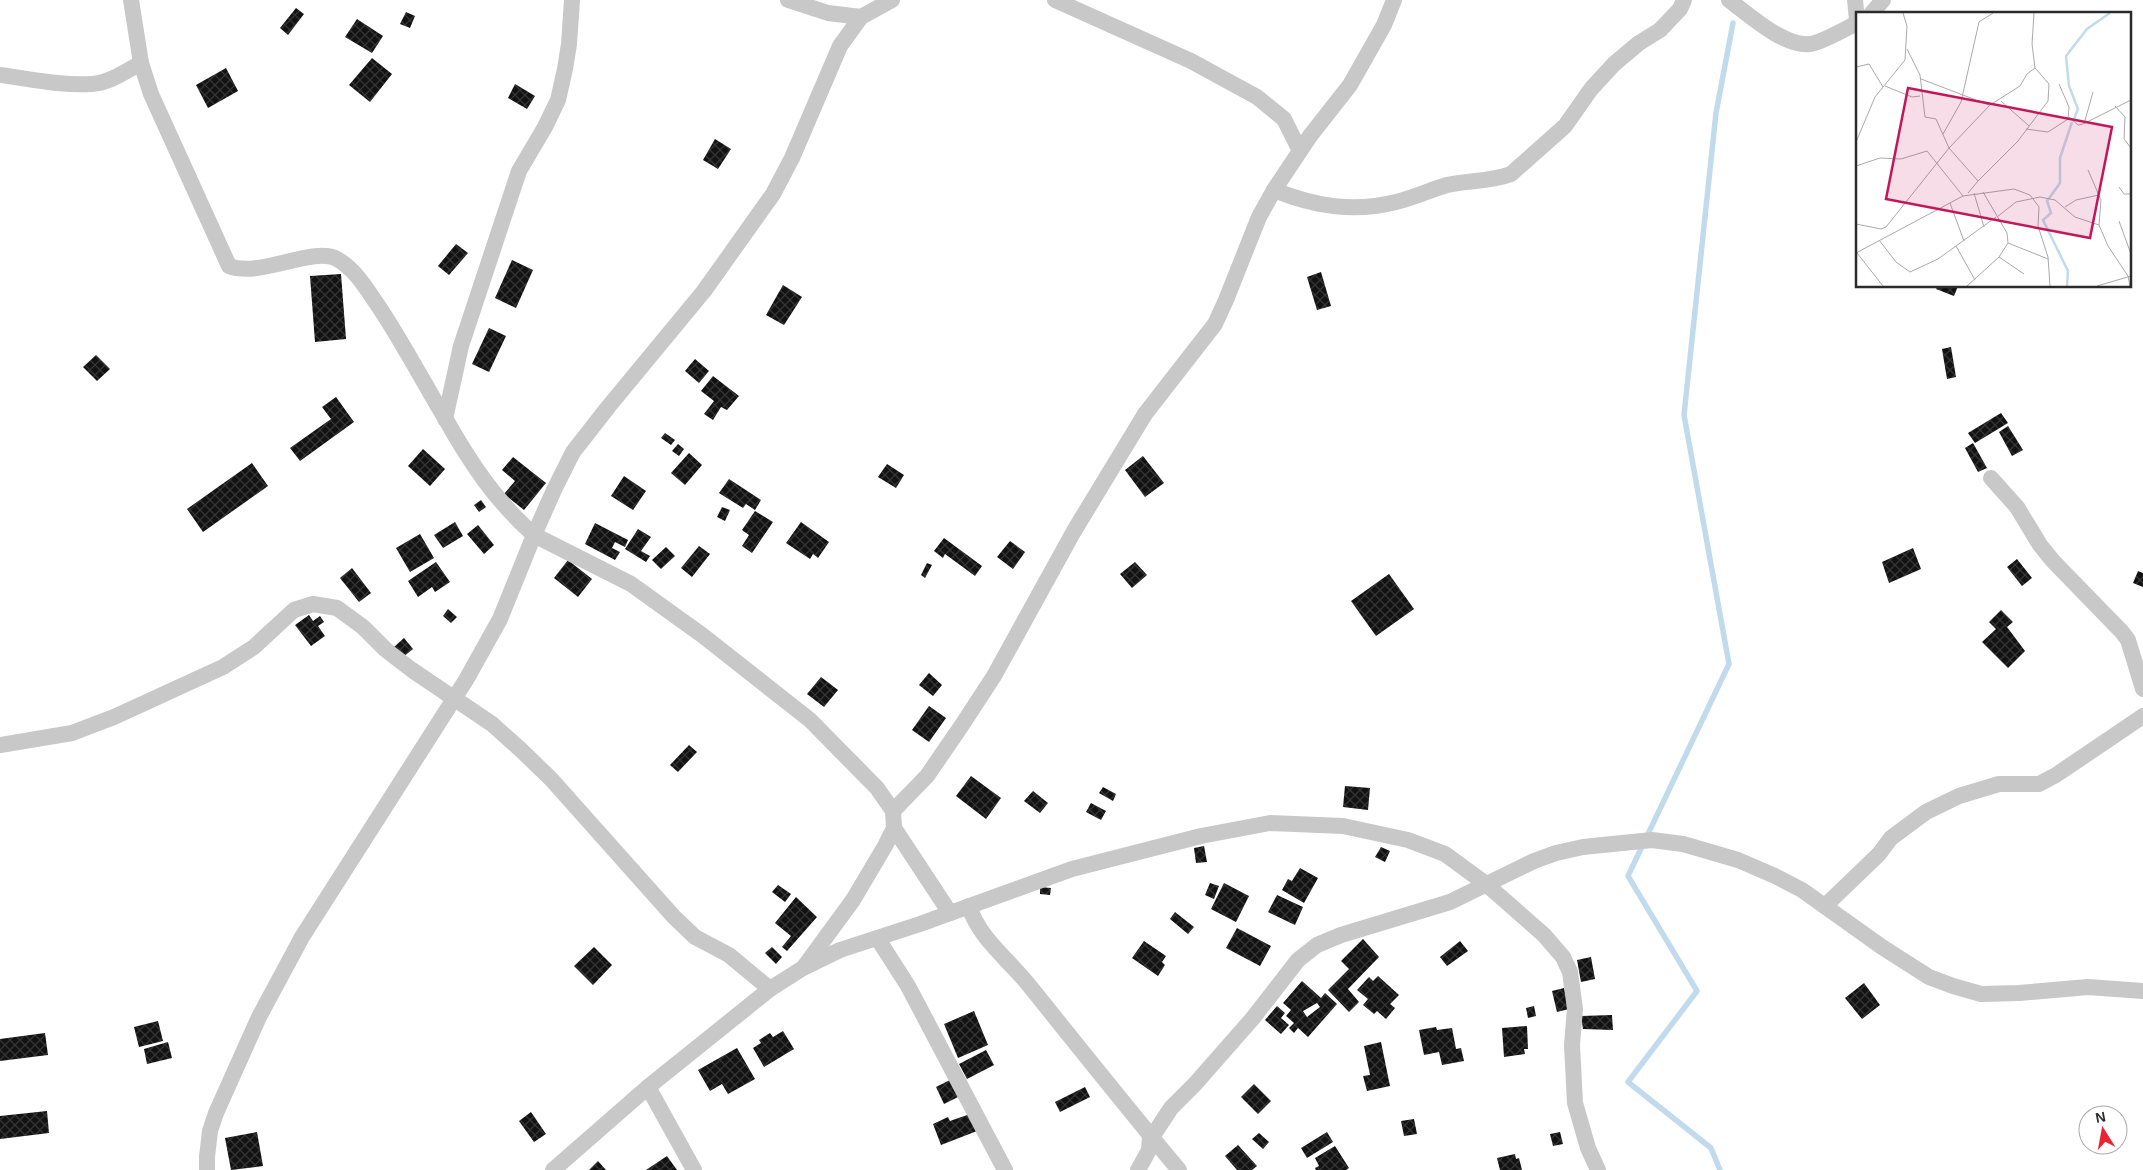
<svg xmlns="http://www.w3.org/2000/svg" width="2143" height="1170" font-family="Helvetica,sans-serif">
	<defs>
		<pattern id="building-cross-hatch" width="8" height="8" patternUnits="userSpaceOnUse" patternTransform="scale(1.25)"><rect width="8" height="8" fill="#121212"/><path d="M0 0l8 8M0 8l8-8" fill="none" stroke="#353535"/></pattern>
	</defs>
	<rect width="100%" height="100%" fill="#fff"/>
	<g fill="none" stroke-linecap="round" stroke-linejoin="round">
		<path stroke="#c2dbec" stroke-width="5.5" d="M1720,1170L1711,1148L1628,1082L1697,991L1628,876L1729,664L1684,415L1716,113L1733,23"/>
	</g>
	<g fill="url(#building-cross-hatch)" fill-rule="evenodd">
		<path d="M296,8L304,14L288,35L280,28Z"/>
		<path d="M406,12L415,16L410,28L400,24Z"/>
		<path d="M357,19L383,36L372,53L345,37Z"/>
		<path d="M372,58L392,74L370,102L349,85Z"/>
		<path d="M226,68L238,91L208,108L196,85Z"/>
		<path d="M515,84L535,96L527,109L508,98Z"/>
		<path d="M715,139L731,149L718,169L703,160Z"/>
		<path d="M456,244L468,253L449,275L438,266Z"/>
		<path d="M512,260L533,270L516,308L495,298Z"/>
		<path d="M1321,272L1331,306L1317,310L1307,277Z"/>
		<path d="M341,274L346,339L315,342L310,276Z"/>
		<path d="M783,285L802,297L784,325L766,315Z"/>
		<path d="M1938,286H1958L1954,296L1936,289Z"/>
		<path d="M489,328L506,336L489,372L472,364Z"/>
		<path d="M1951,347L1956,377L1947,379L1942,349Z"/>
		<path d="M96,355L110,369L97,381L83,367Z"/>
		<path d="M695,359L709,371L699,383L685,371Z"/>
		<path d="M713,376L739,396L727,410L721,407L713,420L704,414L714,401L701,391Z"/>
		<path d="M336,397L354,422L300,461L290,448L331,419L322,407Z"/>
		<path d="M2001,413L2008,423L1975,443L1968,433Z"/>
		<path d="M2008,426L2023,450L2012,456L1999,432Z"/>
		<path d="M665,433L675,440L671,445L661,438Z"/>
		<path d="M1973,443L1987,468L1978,472L1965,448Z"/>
		<path d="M678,444L684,449L679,456L672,451Z"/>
		<path d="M423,449L445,469L430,486L408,466Z"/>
		<path d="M689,453L702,465L685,485L671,473Z"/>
		<path d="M1143,456L1164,483L1145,497L1125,470Z"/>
		<path d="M513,457L546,483L524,510L504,494L515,481L502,470Z"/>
		<path d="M252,463L268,486L203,532L187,509Z"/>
		<path d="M887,464L904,475L896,488L878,477Z"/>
		<path d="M624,476L646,491L633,510L611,496Z"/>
		<path d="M729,479L761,500L755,510L746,504L743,508L719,493Z"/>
		<path d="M481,500L486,507L479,512L474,505Z"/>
		<path d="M722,507L730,510L725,521L717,517Z"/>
		<path d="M755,511L773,522L752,553L742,546L749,535L742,530Z"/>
		<path d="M455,522L463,536L443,548L434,535Z"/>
		<path d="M801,522L829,542L818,558L813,554L810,559L786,543Z"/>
		<path d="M595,523L628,540L625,547L615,542L612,548L620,552L615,560L585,544Z"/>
		<path d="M478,525L494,545L484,554L467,534Z"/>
		<path d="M638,529L651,537L641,551L650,556L646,562L625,549Z"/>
		<path d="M420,534L434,558L410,572L396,548Z"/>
		<path d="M944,538L982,566L975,576L945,554L943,558L934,551Z"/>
		<path d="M1010,541L1025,552L1013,569L997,557Z"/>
		<path d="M699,546L710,554L692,577L681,568Z"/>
		<path d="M666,547L675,556L661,569L652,560Z"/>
		<path d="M1913,548L1921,569L1889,583L1882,562Z"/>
		<path d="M2017,559L2032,578L2022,586L2007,567Z"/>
		<path d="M568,560L592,579L578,597L554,578Z"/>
		<path d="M436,562L450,582L435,592L432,587L418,597L408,581Z"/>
		<path d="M1135,562L1147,575L1132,588L1120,574Z"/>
		<path d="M927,563L932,565L925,578L921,575Z"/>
		<path d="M352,568L371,593L359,602L340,578Z"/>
		<path d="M2138,571L2143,573V587L2133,583Z"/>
		<path d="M1389,574L1414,609L1376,636L1351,601Z"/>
		<path d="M448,609L457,617L451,623L443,616Z"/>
		<path d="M2001,610L2013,622L2007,627L2025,651L2008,668L1982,642L1996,629L1989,622Z"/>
		<path d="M309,615L313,621L320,616L324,622L318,626L325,636L311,646L295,625Z"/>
		<path d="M404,638L413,649L403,657L394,647Z"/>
		<path d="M929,673L942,685L933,696L919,685Z"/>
		<path d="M821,677L838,690L824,707L807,694Z"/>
		<path d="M929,706L946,718L929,742L912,730Z"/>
		<path d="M689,745L697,752L678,772L670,765Z"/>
		<path d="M971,776L1001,798L986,819L956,796Z"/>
		<path d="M1345,786L1370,788L1368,810L1343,807Z"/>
		<path d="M1103,787L1116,794L1113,801L1099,793Z"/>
		<path d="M1033,791L1048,803L1040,813L1024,801Z"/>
		<path d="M1091,803L1106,811L1101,820L1086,812Z"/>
		<path d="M1204,846L1207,862L1196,863L1194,848Z"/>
		<path d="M1381,847L1390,851L1385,862L1375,857Z"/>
		<path d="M1300,868L1318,878L1304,903L1282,890L1288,879L1292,881Z"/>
		<path d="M1210,883L1219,886L1214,899L1205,895Z"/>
		<path d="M1224,883L1249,896L1236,922L1211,909Z"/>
		<path d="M778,885L791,894L785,902L772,892Z"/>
		<path d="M1040,887L1051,888L1050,895L1040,894Z"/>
		<path d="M1277,895L1303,907L1295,925L1268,912Z"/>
		<path d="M796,897L817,917L787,951L782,947L791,936L775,923Z"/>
		<path d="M1175,912L1194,927L1188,934L1170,919Z"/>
		<path d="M1237,928L1271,946L1260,966L1226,948Z"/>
		<path d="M1363,939L1379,957L1348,989L1359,1002L1349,1012L1328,990L1349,969L1341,961Z"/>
		<path d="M1144,941L1166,956L1162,962L1165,965L1158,976L1132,958Z"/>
		<path d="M1460,941L1468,951L1447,966L1440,957Z"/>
		<path d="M594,947L612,965L593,985L574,966Z"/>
		<path d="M772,947L782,957L776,964L765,953Z"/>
		<path d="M1591,957L1595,979L1581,982L1577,960Z"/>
		<path d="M1378,976L1399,995L1390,1004L1395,1008L1386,1019L1377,1011L1374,1014L1363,1005L1368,999L1357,990L1369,977L1373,981Z"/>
		<path d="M1302,981L1321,998L1325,993L1337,1004L1308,1037L1298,1028L1294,1033L1289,1028L1294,1023L1286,1016L1291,1010L1283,1003ZM1317,1003L1320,1007L1307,1017L1303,1011Z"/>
		<path d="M1864,983L1880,1005L1862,1019L1845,998Z"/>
		<path d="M1564,988L1569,1009L1557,1012L1552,991Z"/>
		<path d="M1277,1006L1285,1013L1281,1018L1289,1025L1281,1034L1265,1020Z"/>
		<path d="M1534,1006L1536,1016L1528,1018L1526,1008Z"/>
		<path d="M974,1011L988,1045L958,1058L944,1024Z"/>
		<path d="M1612,1015L1613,1030L1583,1029L1581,1016Z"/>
		<path d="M158,1021L163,1041L139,1047L134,1027Z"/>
		<path d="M1527,1026L1528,1049H1524L1525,1054L1504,1057L1502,1028Z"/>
		<path d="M1436,1027L1437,1030L1452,1028L1456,1049L1461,1048L1464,1061L1442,1065L1439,1052L1424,1055L1419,1030Z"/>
		<path d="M783,1031L794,1049L764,1067L753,1048L761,1043L759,1040L770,1033L773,1037Z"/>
		<path d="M45,1033L48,1055L0,1061V1039Z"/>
		<path d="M168,1042L172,1058L147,1064L144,1049Z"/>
		<path d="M1381,1042L1390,1086L1367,1091L1363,1076L1370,1075L1364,1046Z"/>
		<path d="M737,1048L755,1079L728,1094L722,1084L710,1091L698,1070Z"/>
		<path d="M986,1050L994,1065L967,1079L959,1064Z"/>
		<path d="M952,1079L960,1096L944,1104L936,1087Z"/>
		<path d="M1254,1084L1271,1101L1258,1114L1241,1097Z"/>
		<path d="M1085,1087L1090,1097L1060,1112L1055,1102Z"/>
		<path d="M47,1111L49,1133L0,1139V1116Z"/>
		<path d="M531,1112L546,1134L534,1142L519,1121Z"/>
		<path d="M970,1114L977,1131L941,1145L933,1124L948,1117L950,1121Z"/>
		<path d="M1414,1119L1417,1134L1404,1136L1401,1121Z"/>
		<path d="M257,1132L263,1166L231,1170L225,1138Z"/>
		<path d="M1327,1132L1333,1142L1307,1158L1301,1148Z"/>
		<path d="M1560,1132L1563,1144L1553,1146L1550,1134Z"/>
		<path d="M1259,1133L1269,1142L1263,1149L1252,1139Z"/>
		<path d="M1238,1145L1257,1166L1252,1170H1237L1225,1156Z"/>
		<path d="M1335,1146L1349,1168L1346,1170H1316L1315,1168L1319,1166L1315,1158Z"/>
		<path d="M1515,1154L1516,1159L1519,1158L1522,1170H1500L1497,1158Z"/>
		<path d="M667,1156L677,1170H646Z"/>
		<path d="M598,1161L606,1170H589Z"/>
	</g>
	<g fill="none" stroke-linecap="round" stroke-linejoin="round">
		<g stroke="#c8c8c8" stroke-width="16">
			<path d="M131,0L141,63L151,94L229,266C260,278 313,246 337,259C355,269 366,288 377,304C402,341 422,380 445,418C471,464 495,500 534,535L500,619L466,680L302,937L259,1017L216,1113L210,1131L207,1157V1170"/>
			<path d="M788,0L828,13L861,17"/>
			<path d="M1055,0L1191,61L1257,97L1284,119L1300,151"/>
			<path d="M1729,0C1749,15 1784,47 1810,44C1821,43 1847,28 1857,23"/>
			<path d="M1855,0L1857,20"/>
			<path d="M1871,14L1883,0"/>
			<path d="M0,75C30,79 62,86 92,84C110,83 126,71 141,63"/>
			<path d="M1274,190C1314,206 1353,213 1396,202C1413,198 1430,190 1447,185C1468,180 1490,182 1511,174L1565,126L1591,89L1614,64L1639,43L1660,30L1680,9L1684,0"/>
			<path d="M445,419L461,346L519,171L545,127L558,100L565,69L569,44L572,0"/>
			<path d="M1991,478L2017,507L2040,545L2053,561L2122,632L2128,640L2143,689"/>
			<path d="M0,745L72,733L114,717L223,667L254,647L294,610L313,604L337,608L363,627L386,650L412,670L492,724L521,750L551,779L674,917L695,937L729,955L770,989"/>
			<path d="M893,811L927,776L962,725L994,676L1074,531L1145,414L1215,324L1226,300L1259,217L1274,190L1310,136L1350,85L1384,25L1394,0"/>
			<path d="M894,828L950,913"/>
			<path d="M969,906C979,938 1007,958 1028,984C1078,1046 1128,1109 1179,1170"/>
			<path d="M1825,906L1879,854L1891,838L1926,812L1959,796L1999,784H2039L2056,775L2143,716"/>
			<path d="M878,939L908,986L1005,1170"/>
			<path d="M804,967L853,900L885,846L894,828L893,811L877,788L810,720L702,635L631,584L534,535L554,490L573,452L609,406L704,291L773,194L792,158L840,46L861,17L892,0"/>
			<path d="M648,1087L694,1170"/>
			<path d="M1152,1137L1171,1108L1195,1084L1253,1018L1298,960L1317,945L1341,935L1450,902L1534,861L1556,853L1583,847L1652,840L1683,844L1738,860L1775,876L1802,890L1882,947L1929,977L1953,986L1981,994L2019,993L2088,987L2143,991"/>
			<path d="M553,1170L648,1087L770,989L803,968L840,950L920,924L1072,869L1201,836L1270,823L1343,826L1408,840L1445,854L1486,884L1544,935L1563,957L1570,972L1575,1009L1572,1045L1575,1103L1588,1148L1598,1170"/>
			<path d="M1138,1170L1149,1150L1150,1135"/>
		</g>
	</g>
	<g transform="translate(1856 12)">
		<rect width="275" height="275" fill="#fff"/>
		<path fill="none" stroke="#c2dbec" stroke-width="2.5" d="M218,107L222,97L213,74L210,44L231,17L254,1M211,274L212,259L187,208L195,201L191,189L204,171V146L216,110"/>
		<path fill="none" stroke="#aaa" stroke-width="1" d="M0,55L13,52L27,75M65,67L133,93M29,74L56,85L64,84M145,89L173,114M259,94L269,105L268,127L275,136M213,105L222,113L227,112L275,88M228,112L237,80M170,117L192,120L212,107L213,95L203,72M87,122L105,90L123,10L137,1M0,130L19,85L49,48L51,14L47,1M0,154L24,146L45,147L71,139L107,184M232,158L245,188L243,213M122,169L162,129L192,89L193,72L179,56M263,175L268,182H275M112,181L122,169L93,136L134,93L164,74L171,62L179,56L176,32L178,1M118,181L128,215M94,191L108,229M209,195L220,188L243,183M141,205L160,190L184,185L199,188L219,205L243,213L252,234L272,264L274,274M263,209L275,242M0,212L25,217L30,215L93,136L80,107L69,105L64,63L51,37M23,228L40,250L54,260L82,247L140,205M152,231L192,247M100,234L119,268M0,241L107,184L158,177L174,183L183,195L182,214L192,245L194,274M1,241L27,274M143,245L168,262M111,274L143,245L152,231L151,221L127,180M241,274L275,264"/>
		<path fill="#c2185b" fill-opacity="0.15" stroke="#c2185b" stroke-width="2.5" d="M52,76L256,115L234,226L30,187Z"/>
		<rect width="275" height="275" fill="none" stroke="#2b2b2b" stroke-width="2.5"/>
	</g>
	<g transform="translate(2103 1130) rotate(349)"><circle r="24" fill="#ffffff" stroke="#aaaaaa"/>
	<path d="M0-4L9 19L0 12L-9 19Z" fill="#ec2430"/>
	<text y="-8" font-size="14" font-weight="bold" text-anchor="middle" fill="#2b2b2b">N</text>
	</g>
</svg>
